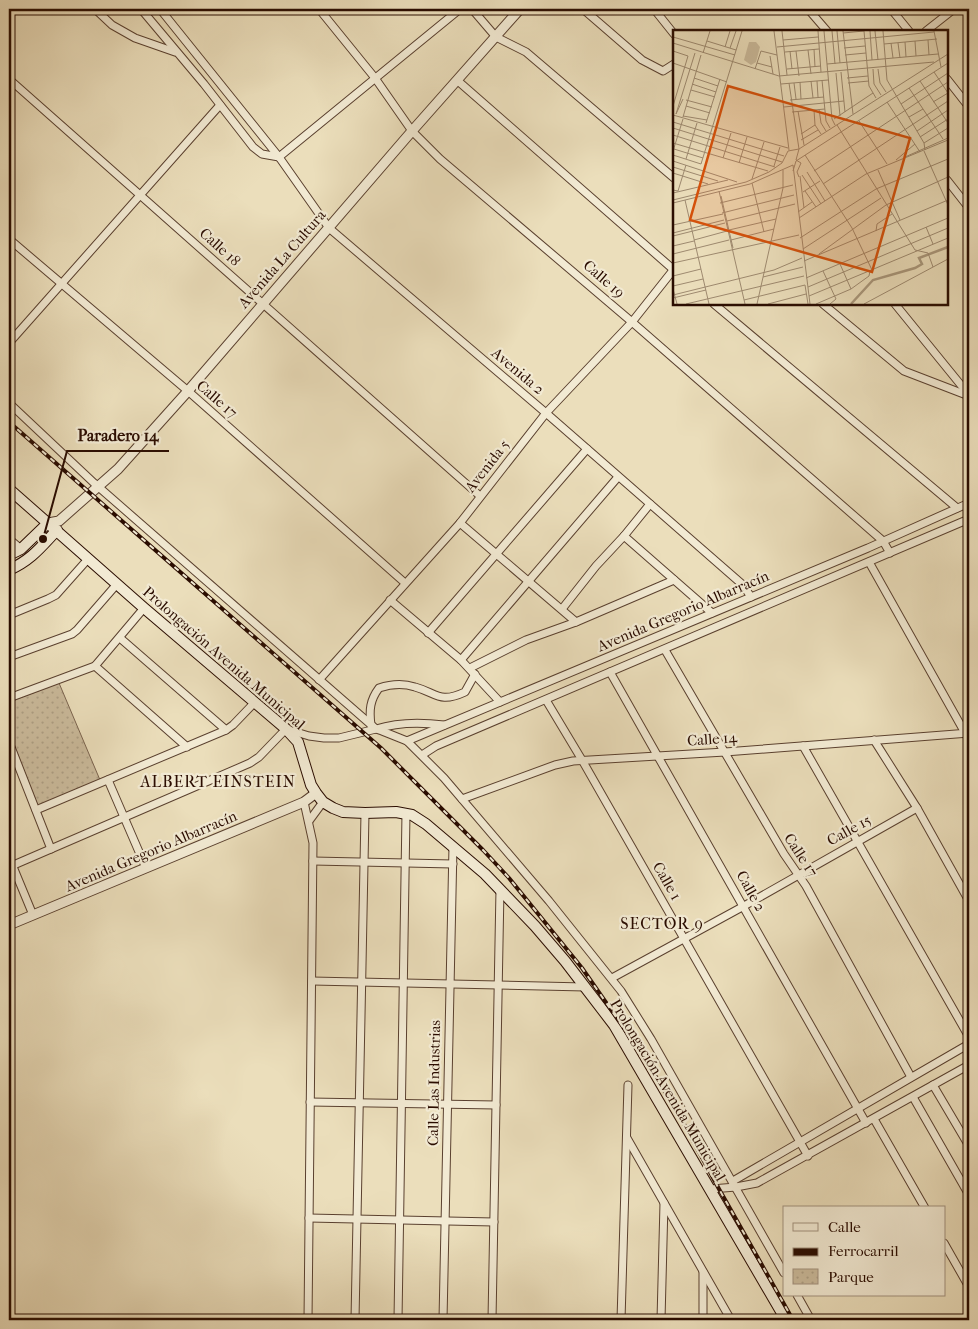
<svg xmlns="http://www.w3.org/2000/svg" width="978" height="1329" font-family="'IM FELL French Canon',serif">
	<defs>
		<pattern id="park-dots" width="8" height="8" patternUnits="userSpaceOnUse" patternTransform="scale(1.25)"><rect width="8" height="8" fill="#caba9b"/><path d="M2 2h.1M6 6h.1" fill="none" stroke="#ae9f84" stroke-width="1.8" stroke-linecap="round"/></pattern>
	</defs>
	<rect width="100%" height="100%" fill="#ebdebb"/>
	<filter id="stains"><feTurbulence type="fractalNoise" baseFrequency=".004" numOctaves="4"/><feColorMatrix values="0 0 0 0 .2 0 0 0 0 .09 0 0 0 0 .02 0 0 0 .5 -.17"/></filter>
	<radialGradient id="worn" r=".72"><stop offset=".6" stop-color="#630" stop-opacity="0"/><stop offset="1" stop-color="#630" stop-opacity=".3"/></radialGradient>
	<path fill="url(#park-dots)" stroke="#7a634e" d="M59,683L100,780L38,806L9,732V702Z"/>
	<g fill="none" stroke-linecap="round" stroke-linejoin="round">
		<g stroke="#5a402f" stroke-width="9">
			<g id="minor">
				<path d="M95,9L112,25L135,38L175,52"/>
				<path d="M141,9L204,84L253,147L262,154L279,157"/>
				<path d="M160,9L279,157L329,228L546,413L743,585L751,597"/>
				<path d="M319,9L375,78L412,131L440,159L632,322L883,541L890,553"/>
				<path d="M472,9L496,37L526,52L674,178"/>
				<path d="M583,9L642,60L663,71L674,64"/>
				<path d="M654,9L674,34"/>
				<path d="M808,9L827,31"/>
				<path d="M891,9L909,31"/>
				<path d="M926,31L954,9"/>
				<path d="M9,79L480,496"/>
				<path d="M947,79L969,107"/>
				<path d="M458,81L674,270"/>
				<path d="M279,157L460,9"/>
				<path d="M947,180L969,208"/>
				<path d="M9,239L188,391L405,583"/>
				<path d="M714,304L957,508"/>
				<path d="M823,304L904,371L969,396"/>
				<path d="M895,304L969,395"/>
				<path d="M9,343L220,105"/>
				<path d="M9,403L94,483L376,729C398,722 421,722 444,725"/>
				<path d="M460,523L576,622"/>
				<path d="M624,536L712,613"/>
				<path d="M9,539L21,549"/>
				<path d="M869,562L969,740"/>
				<path d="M390,600L461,660L500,702"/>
				<path d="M562,609L596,566L624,536L650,504"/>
				<path d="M9,615L48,599L56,595L88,559"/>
				<path d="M428,633L587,449"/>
				<path d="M120,638L226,730"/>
				<path d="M665,650L784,854L806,886L911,1077"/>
				<path d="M9,657L72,634L77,630L117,584"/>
				<path d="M461,660L618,477"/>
				<path d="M95,666L187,747"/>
				<path d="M470,668L526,640L576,622L674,580"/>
				<path d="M610,672L866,1123"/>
				<path d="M319,680L460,523L546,413L632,322L674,269"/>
				<path d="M9,698L95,666L144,608"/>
				<path d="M546,700L582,760L808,1156"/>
				<path d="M371,725C369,710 370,700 379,688C391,684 403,683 415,687C437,693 439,704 465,692L475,674"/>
				<path d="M874,740L917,808L969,901"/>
				<path d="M407,741L868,548L969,503"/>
				<path d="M9,742L51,849"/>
				<path d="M803,746L969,1037"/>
				<path d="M422,755L436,746L969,519"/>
				<path d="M108,780L146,868"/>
				<path d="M462,799L555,765L573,761L725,752L969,733"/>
				<path d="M304,802L313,843L308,1320"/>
				<path d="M36,810L226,730L233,725L255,702"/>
				<path d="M309,821L323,802"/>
				<path d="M9,857L33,915"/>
				<path d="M313,861L453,864"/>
				<path d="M9,867L250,763L259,757L286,729L309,736L324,738H339L376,729L382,731L407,741L444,778L549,901L621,991L651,1039L784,1273"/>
				<path d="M612,978L744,906L917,808"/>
				<path d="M312,981L585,987"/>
				<path d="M933,1085L969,1146"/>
				<path d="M913,1097L969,1195"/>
				<path d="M310,1102L496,1105"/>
				<path d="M874,1119L925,1208"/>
				<path d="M627,1138L731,1320"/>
				<path d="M733,1181L969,1044"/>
				<path d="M711,1189L736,1187L757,1183L969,1065"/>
				<path d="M309,1218L494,1222"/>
				<path d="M944,1243L969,1287"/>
				<path d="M797,1295L811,1320"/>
				<path d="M355,1320L365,813"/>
				<path d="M398,1320L406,813"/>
				<path d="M443,1320L453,846"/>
				<path d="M492,1320L500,889"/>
				<path d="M621,1320L628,1085"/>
				<path d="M661,1320L664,1203"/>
				<path d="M703,1320V1272"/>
			</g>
		</g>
		<g stroke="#5a402f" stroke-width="11">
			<g id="tertiary">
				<path d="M48,523L59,521L118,469L188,391L412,131L520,9"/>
				<path d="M9,925L304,802L316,793"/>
			</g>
		</g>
		<g stroke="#2a0c00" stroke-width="12">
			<g id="secondary">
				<path d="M9,489L144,608L286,729L298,742L311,785L316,793L323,802L333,808L343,812L365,813L396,812L412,815L426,824L485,874L535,926L565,961L614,1025L786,1320"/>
				<path d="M9,555L21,549L48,523"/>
				<path d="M9,570C31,560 40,548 57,530"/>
			</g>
		</g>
		<use href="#minor" stroke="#f2ead3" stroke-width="7"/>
		<use href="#tertiary" stroke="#f2ead3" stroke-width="9"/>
		<use href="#secondary" stroke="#f2ead3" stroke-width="10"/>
		<g stroke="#2a0c00" stroke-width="4">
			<path id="rail" d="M9,422L381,748L483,850L509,878L582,968L646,1060L684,1124L719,1189L793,1320"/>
		</g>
		<use href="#rail" stroke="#f2ead3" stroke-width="2" stroke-dasharray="5.5" stroke-linecap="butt"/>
	</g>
	<g text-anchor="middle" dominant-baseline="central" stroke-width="4.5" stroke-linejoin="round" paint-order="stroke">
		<g font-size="15" fill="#2a0c00" stroke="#f2ead3">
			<text transform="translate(220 247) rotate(42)">Calle 18</text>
			<text transform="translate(282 259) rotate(-49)">Avenida La Cultura</text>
			<text transform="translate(604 279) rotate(41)">Calle 19</text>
			<text transform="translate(518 371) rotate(40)">Avenida 2</text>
			<text transform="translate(217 399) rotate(41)">Calle 17</text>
			<text transform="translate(487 466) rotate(-52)">Avenida 5</text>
			<text transform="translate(683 611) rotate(-23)">Avenida Gregorio Albarracín</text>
			<text transform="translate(224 658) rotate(41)">Prolongación Avenida Municipal</text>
			<text transform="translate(712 739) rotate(-4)">Calle 14</text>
			<text transform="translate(849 830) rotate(-29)">Calle 15</text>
			<text transform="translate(151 851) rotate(-23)">Avenida Gregorio Albarracín</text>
			<text transform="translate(801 855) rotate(57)">Calle 17</text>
			<text transform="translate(667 881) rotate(60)">Calle 1</text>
			<text transform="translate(751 891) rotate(61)">Calle 2</text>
			<text transform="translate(434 1083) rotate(-89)">Calle Las Industrias</text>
			<text transform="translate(668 1090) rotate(59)">Prolongación Avenida Municipal</text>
		</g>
		<g font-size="16" letter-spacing="1" fill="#2a0c00" stroke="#f2ead3">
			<text x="218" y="781">ALBERT EINSTEIN</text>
			<text x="662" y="923">SECTOR 9</text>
		</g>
	</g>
	<g transform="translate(673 30)">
		<rect width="275" height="275" fill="#ebdebb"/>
		<path d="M76,12H83L87,17L83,32L78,35L71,30Z" fill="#caba9b"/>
		<path fill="none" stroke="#a9977b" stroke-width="2.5" d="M178,274L200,250L242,238L249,234L246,228L275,217"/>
		<path fill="none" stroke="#9e8a70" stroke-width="1" d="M101,1L116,120M109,1L114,45M145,1L148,42M151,1L159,89L162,95M159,1L162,34M164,1L167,33M170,1L180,84M191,1L196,56L203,68M197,1L199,30M202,1L205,30M210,1L214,50L251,113L252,120M261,1L268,37M170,3L191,1M0,7L62,25M110,10L145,7M255,10L256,25M34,11L63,20M242,11L243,26M232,12L233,27M0,13L106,46L261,32M218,13L220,28M225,13L227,28M211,14L264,9M52,17L57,1M104,17L261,2M57,18L63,1M171,18L192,16M141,19L142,37M135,20L138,44M0,21L15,26L0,76M117,21L119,39M123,21L126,46M112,22L146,19M30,23L37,1M172,25L193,23M97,26L100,44M0,33L54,52M84,33L99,37M154,34L265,24M82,39L88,21L104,25M114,39L148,36M200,39L201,54L208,65M205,39L207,53L213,62M168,42L172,82M261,42L275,63M163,43L167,86M21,48L45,56M174,48L195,46M149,50L153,91L157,98M138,51L140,68M144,51L145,67M247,51L275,93M127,52L128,69M116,53L126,119L123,130M121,53L123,69M175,53L196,51M19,54L43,62M108,54L155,50M236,58L270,109M18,60L42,67M10,69L3,84L22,23M13,70L39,77M117,70L151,67M214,72L247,122M260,72L275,63M228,74L275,43M13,76L37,83M111,77L171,71M146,79L148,93L153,101M141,80L142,95L148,104M125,81L131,115M119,82L152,79M0,85L115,118M10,86L34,90M10,87L28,25M236,87L250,79M161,89L200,63M186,91L214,134M0,92L111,126M33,93L47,49M164,95L242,220L255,223L260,237M0,98L109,132M244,101L275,80M128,104L142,95M0,105L102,137M247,107L275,89M128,110L145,100M0,113L95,141M251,113L275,98M1,119L30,128M0,121L10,89M251,121L275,175M0,125L28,134L69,1M132,125L179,198L199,240M232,127L275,108M50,128L58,103M13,129L24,93M123,130L128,133L124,142L126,147M223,130L242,114M0,131L64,152M66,133L74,107M120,135L137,274M101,136L107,117M0,137L45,151M205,140L227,190M120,141L123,131L275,33M141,141L275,52M134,142L152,171M0,143L35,154M129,145L148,174M127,146L131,178M79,149L91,112M79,153L91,202M150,154L275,71M0,160L5,161L13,135M46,161L72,274M132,161L143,177M130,162L147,151M0,163L55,150M48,166L60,218M0,170L73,152L96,142L109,133L115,121L126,119L275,24M12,170L36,274M0,173L77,154L120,135M47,173L120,155M125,182L139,172M49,183L121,165M126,188L193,144L275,110M54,191L122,174M0,195L50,184M253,197L260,214M56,200L103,189M203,201L204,194L219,184M0,203L51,190M0,206L52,193M127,208L203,159L275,129M21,210L54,201M58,210L101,199M0,216L21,211M130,219L208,168M0,224L56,210M146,224L213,175L275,147M131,231L275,170M0,233L126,205M167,234L178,259M150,241L163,269L157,274M0,246L28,239M90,247L130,237M133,248L275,188M132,255L135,274M0,256L30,249M135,257L275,198M0,259L4,274M0,265L101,240L129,228M136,266L275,208M0,268L33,260M71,270L132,255M13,274L131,246M84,274L110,158V140M95,274L133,264M143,274L178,259L196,246L197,241M191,274L275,229"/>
		<path fill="#d5510b" fill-opacity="0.15" stroke="#d5510b" stroke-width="2.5" d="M55,56L237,108L199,242L17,190Z"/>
		<rect width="275" height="275" fill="none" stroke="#2a0c00" stroke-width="2.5"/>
	</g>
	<path fill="none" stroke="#2a0c00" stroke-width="2" d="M43 539L67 451H169"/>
	<circle fill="#2a0c00" stroke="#f2ead3" stroke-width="2" cx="43" cy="539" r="5"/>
	<g font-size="16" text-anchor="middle" font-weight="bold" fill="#2a0c00" stroke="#f2ead3" stroke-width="4.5" stroke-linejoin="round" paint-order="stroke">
		<text x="118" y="441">Paradero 14</text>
	</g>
	<rect width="978" height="1329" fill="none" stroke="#ebdebb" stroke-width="30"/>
	<rect x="10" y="10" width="958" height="1309" fill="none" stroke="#2a0c00" stroke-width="2.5"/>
	<rect x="15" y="15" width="948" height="1299" fill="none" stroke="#2a0c00"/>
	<rect x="783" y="1206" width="162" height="90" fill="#f2ead3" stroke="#a2917f"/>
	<rect x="793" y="1223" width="25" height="8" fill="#f2ead3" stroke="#a2917f"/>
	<text x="828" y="1232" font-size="15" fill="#2a0c00">Calle</text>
	<rect x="793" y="1248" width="25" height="8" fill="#2a0c00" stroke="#a2917f"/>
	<text x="828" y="1256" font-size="15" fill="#2a0c00">Ferrocarril</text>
	<rect x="793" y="1269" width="25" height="15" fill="url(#park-dots)" stroke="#a2917f"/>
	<text x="828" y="1282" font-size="15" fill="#2a0c00">Parque</text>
	<rect width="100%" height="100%" filter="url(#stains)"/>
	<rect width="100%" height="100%" fill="url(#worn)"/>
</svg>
